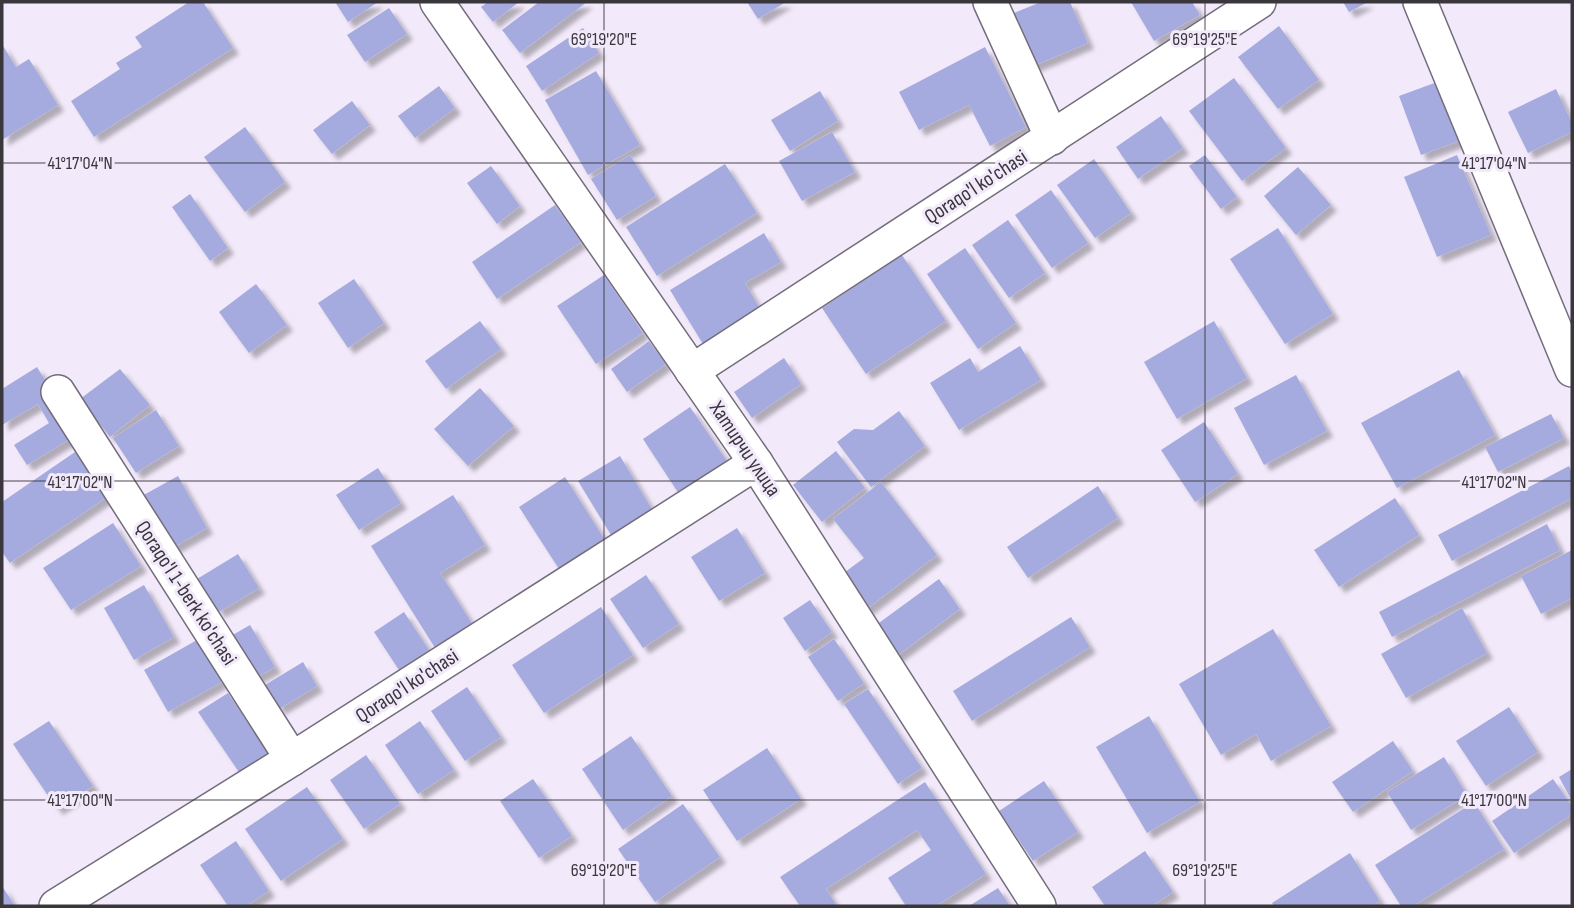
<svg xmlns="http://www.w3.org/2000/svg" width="1574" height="908" font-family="'Sofia Sans Condensed',sans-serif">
	<defs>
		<filter id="shadow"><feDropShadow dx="6" dy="6" stdDeviation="2" flood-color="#0004"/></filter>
	</defs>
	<rect width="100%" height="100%" fill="#f2e9fa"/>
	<g fill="#a5abde" filter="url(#shadow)">
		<path d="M189,2H203L233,48L94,137L71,101L120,69L116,63L142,47L135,37Z"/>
		<path d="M335,2H378L348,22Z"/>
		<path d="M488,2H519L493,22L481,7Z"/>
		<path d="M539,2H587L520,53L502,30Z"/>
		<path d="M747,2H786L758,19Z"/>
		<path d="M1041,2H1070L1088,43L1031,67L1009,15Z"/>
		<path d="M1131,2H1192L1200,15L1154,41Z"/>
		<path d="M1343,2H1368L1349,12Z"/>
		<path d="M389,8L407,34L365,62L347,35Z"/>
		<path d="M1279,26L1319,80L1278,109L1238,57Z"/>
		<path d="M583,28L599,53L542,91L526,66Z"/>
		<path d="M2,44L16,67L29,59L58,105L2,140Z"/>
		<path d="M985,47L1026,127L990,146L969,105L919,130L899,92Z"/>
		<path d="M596,71L640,145L588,175L545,100Z"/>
		<path d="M1234,78L1286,148L1242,181L1189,111Z"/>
		<path d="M1440,81L1462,140L1421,155L1399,96Z"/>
		<path d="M439,86L455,108L415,138L398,116Z"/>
		<path d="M1556,89L1572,123V132L1528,153L1508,112Z"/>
		<path d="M820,91L838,121L790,151L771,120Z"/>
		<path d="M352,101L370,125L332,154L313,130Z"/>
		<path d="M1161,116L1183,148L1138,179L1116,147Z"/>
		<path d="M245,127L285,182L245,212L204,157Z"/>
		<path d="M832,132L855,172L802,201L779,161Z"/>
		<path d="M630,155L656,196L617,220L591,179Z"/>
		<path d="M1205,155L1237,197L1221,209L1189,166Z"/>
		<path d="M1457,155L1491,235L1437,257L1404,177Z"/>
		<path d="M1094,159L1131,213L1095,238L1057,185Z"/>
		<path d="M725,164L757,213L657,276L626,227Z"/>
		<path d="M491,166L520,206L497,224L467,183Z"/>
		<path d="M1298,167L1331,205L1296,235L1264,196Z"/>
		<path d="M1051,190L1088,243L1052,268L1015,215Z"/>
		<path d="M190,194L228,248L210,261L172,207Z"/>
		<path d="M555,205L581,242L497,299L472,262Z"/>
		<path d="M1008,220L1045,273L1009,298L972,245Z"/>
		<path d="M1278,228L1333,314L1285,344L1230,259Z"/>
		<path d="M764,233L781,262L745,283L760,309L703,344L670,290Z"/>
		<path d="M965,248L1016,323L978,349L927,274Z"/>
		<path d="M902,255L946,321L866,374L822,308Z"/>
		<path d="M604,275L643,333L596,364L557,306Z"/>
		<path d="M354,279L384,323L348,348L318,303Z"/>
		<path d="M256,284L287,325L249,353L219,312Z"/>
		<path d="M480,321L501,349L446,389L425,361Z"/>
		<path d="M1214,321L1247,378L1177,419L1144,362Z"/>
		<path d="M649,341L666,364L627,392L611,369Z"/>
		<path d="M1020,346L1041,380L959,430L930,383L970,358L978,372Z"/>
		<path d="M784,358L801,384L752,418L734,392Z"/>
		<path d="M37,367L78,434L27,465L14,445L49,423L38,404L2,425V389Z"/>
		<path d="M120,369L150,405L110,437L80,399Z"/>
		<path d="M1459,370L1495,435L1397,488L1361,423Z"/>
		<path d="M1296,375L1327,431L1264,465L1234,408Z"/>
		<path d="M480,388L514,426L468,466L434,429Z"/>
		<path d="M690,407L729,464L681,497L643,439Z"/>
		<path d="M156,410L179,446L136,473L113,438Z"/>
		<path d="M899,411L925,446L871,487L837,442L854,429L873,430Z"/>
		<path d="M1551,414L1564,438L1498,472L1485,447Z"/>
		<path d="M1204,422L1238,474L1195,502L1161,450Z"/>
		<path d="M836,451L865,488L822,522L793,485Z"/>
		<path d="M75,452L107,497L10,563L2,552V502Z"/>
		<path d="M620,456L653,511L611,535L578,481Z"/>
		<path d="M1569,466L1572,473V498L1452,561L1438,535Z"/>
		<path d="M378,468L401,503L359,530L336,495Z"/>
		<path d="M178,476L207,528L169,550L140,497Z"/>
		<path d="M565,477L605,540L559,569L519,507Z"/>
		<path d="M881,482L937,555L863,612L837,578L864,558L833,519Z"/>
		<path d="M1098,486L1118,518L1028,578L1007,547Z"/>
		<path d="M453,495L485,545L440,573L475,628L437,651L371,546Z"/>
		<path d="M1395,498L1419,535L1339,587L1314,550Z"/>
		<path d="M113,523L141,566L71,610L43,568Z"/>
		<path d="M1547,524L1560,550L1392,637L1379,612Z"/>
		<path d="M737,528L765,573L719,601L691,557Z"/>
		<path d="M1572,550V598L1541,614L1521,576Z"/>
		<path d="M238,554L259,588L219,612L197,579Z"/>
		<path d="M646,575L679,624L643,648L610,599Z"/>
		<path d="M939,579L960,609L894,658L872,628Z"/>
		<path d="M144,585L174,637L134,660L104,608Z"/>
		<path d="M810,600L832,632L805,651L783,618Z"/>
		<path d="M601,607L633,655L544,713L512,665Z"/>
		<path d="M1462,608L1487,653L1406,698L1381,654Z"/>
		<path d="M404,612L429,650L399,670L374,632Z"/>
		<path d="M1071,617L1090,647L972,721L953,691Z"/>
		<path d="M250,625L275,667L249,682L224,640Z"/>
		<path d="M1273,629L1331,726L1271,761L1256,734L1221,755L1179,684Z"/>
		<path d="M834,639L864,683L838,701L808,657Z"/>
		<path d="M197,640L222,682L168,712L144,670Z"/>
		<path d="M303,662L317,686L279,709L265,685Z"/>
		<path d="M467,687L501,737L465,761L431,711Z"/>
		<path d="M868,689L922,768L898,784L844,704Z"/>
		<path d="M228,693L272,759L243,778L198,712Z"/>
		<path d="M1509,707L1538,752L1486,786L1456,741Z"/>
		<path d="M1149,716L1200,802L1147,833L1096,747Z"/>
		<path d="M49,721L93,786L57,809L13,744Z"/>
		<path d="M420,721L454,770L418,794L385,745Z"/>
		<path d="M631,736L672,796L623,830L582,769Z"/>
		<path d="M1393,741L1413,771L1353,812L1332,782Z"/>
		<path d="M767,748L801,799L737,841L703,790Z"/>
		<path d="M366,755L400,804L364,829L330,780Z"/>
		<path d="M1444,757L1467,795L1411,830L1387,792Z"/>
		<path d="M1572,769V801L1559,777Z"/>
		<path d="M533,779L572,836L539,858L500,801Z"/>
		<path d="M1553,779L1572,806V814L1514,853L1492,821Z"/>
		<path d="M1044,781L1078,832L1033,861L999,811Z"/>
		<path d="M925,782L986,874L936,906H906L888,878L931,850L917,830L826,889L837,906H800L780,877Z"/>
		<path d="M307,787L343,839L281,881L245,829Z"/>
		<path d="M1474,802L1504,849L1413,906H1401L1375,865Z"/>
		<path d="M683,804L720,857L655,902L618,849Z"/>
		<path d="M236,841L269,891L246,906H228L200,865Z"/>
		<path d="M1145,851L1173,892L1152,906H1105L1092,887Z"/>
		<path d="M1350,853L1380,901L1372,906H1274L1272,903Z"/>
		<path d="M2,886L15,906H2Z"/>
		<path d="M998,888L1010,906H969Z"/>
	</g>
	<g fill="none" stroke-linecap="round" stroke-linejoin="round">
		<g stroke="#736c7b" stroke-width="36">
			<g id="street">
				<path d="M437,2L756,463L1039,906"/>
				<path d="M990,2L1052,138"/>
				<path d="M1420,2L1572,370"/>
				<path d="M692,371L1259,2"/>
				<path d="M58,392L292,759"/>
				<path d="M56,906L292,759L756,463"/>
			</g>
		</g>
		<use href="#street" stroke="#fff" stroke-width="33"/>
	</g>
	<path fill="none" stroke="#39363c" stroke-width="2" stroke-opacity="0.45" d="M2,2V906M604,2V906M1205,2V906M2,163H1572M2,481H1572M2,800H1572"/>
	<g text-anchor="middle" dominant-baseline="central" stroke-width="6" stroke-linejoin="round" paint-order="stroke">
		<g font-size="21" fill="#39363c" stroke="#f2e9fa">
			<text transform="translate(976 187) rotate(-33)">Qoraqo'l ko'chasi</text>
			<text transform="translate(745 449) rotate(56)">Хатирчи улица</text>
			<text transform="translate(186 593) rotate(57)">Qoraqo'l 1-berk ko'chasi</text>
			<text transform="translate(407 686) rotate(-33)">Qoraqo'l ko'chasi</text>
		</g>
	</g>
	<g font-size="18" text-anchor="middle" fill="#39363c" stroke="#f2e9fa" stroke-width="6" stroke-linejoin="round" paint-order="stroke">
		<text x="604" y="45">69°19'20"E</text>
		<text x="1205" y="45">69°19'25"E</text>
		<text x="80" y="169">41°17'04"N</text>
		<text x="1494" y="169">41°17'04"N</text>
		<text x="80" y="488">41°17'02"N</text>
		<text x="1494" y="488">41°17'02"N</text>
		<text x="80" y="806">41°17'00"N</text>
		<text x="1494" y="806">41°17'00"N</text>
		<text x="604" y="876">69°19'20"E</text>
		<text x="1205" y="876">69°19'25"E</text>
	</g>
	<rect width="1574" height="908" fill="none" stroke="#39363c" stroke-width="7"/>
</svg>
